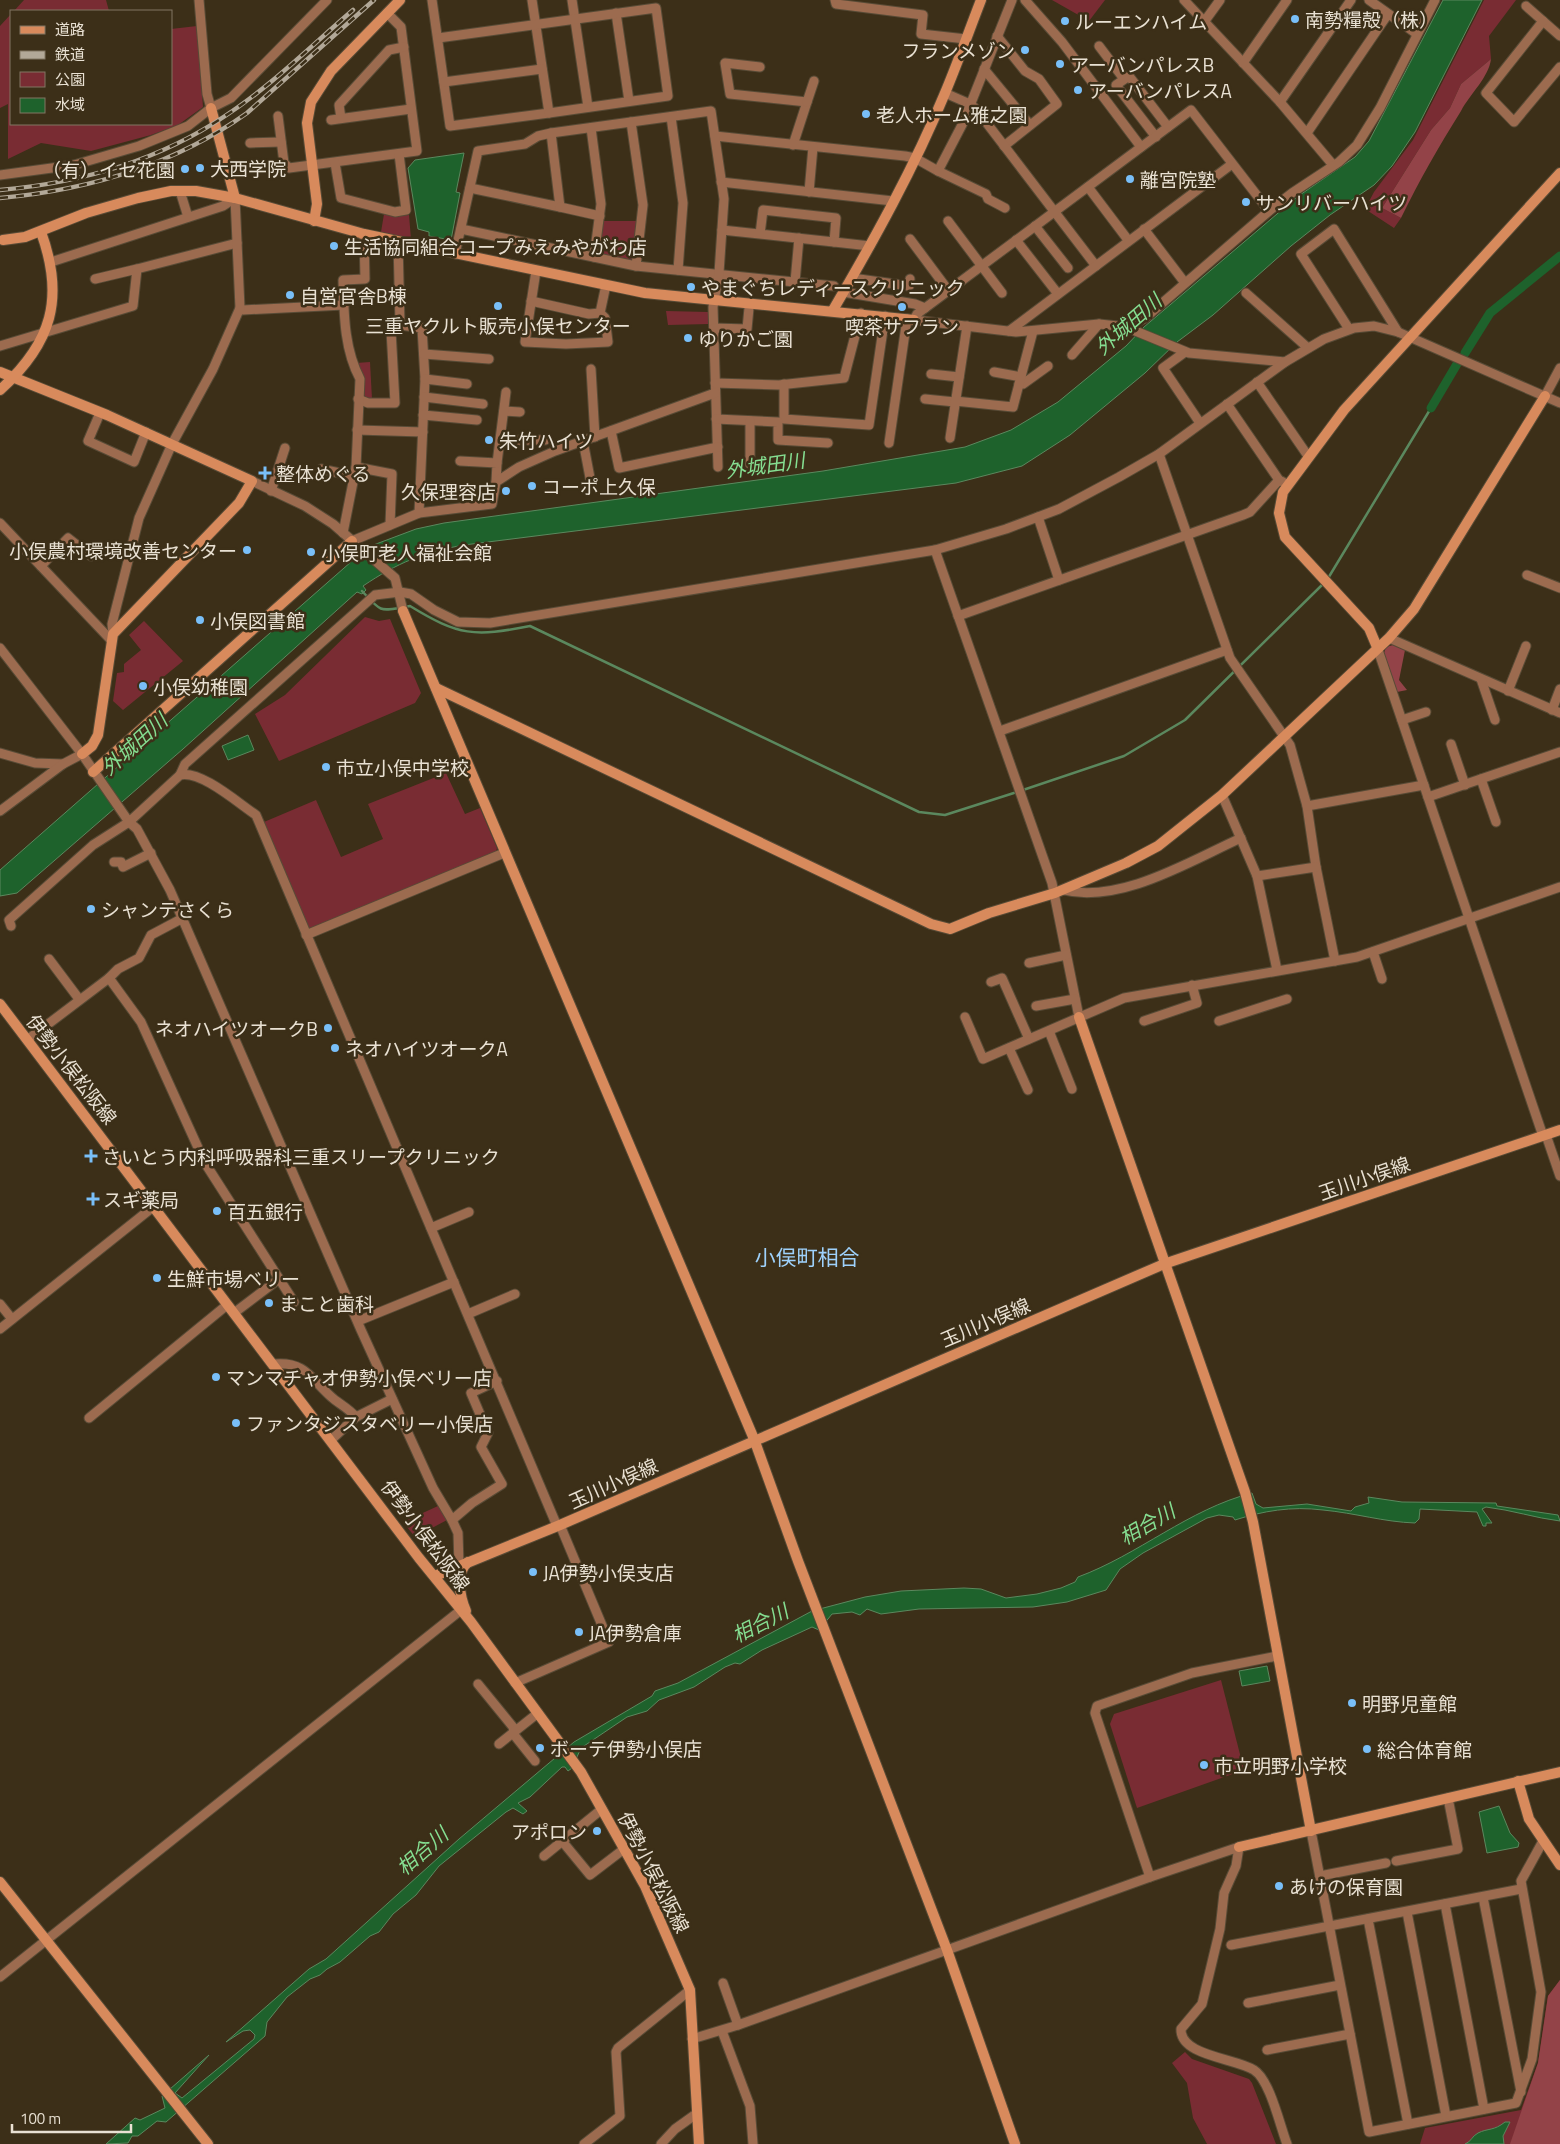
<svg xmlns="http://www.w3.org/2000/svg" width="1560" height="2144" font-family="'Titillium Web','Noto Sans JP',sans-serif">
	<rect width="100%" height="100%" fill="#3c2f18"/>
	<g fill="#792c33">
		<path d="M24,0H106L109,11H14Z"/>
		<path d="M1052,0H1105L1089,21Z"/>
		<path d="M1484,0H1516L1489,36L1491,59L1461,84L1450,108L1431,130L1382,208L1401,218L1394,228L1365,209L1374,192L1413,140Z"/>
		<path d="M11,14V124H171V29L197,26L203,107L178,125L151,135L91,151L41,143L8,159V104L0,108V26Z"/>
		<path d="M384,214L394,216L409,215L411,239L381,232Z"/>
		<path d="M603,221H637L633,259L629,261L600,255L598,250Z"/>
		<path d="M666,311L708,312L709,324L668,325Z"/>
		<path d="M370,362L372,399L368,400L363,394L356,363Z"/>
		<path d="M365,617L379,621L390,619L421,693L415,703L279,761L255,714L285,695Z"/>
		<path d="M144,621L183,661L123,710L113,701L117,673L124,672V664L141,650L129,635Z"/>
		<path d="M446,773L465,814L480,808L497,848L496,852L310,931L264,822L316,800L341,857L383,839L368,804Z"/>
		<path d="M438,1506L447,1520L415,1537L403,1522Z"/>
		<path d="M1221,1680L1244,1770L1137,1808L1110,1724L1114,1714Z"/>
		<path d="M1560,1980V2144H1420L1425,2128L1521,2110L1538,2063L1548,1996Z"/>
		<path d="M1185,2052L1192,2059L1249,2079L1252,2083L1276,2144H1207L1193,2118L1187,2083L1172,2063Z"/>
	</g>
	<g fill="#934348">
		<path d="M1491,59C1489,77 1470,94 1461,111C1439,146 1419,181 1401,218L1382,208L1431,130L1450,108L1461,84Z"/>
		<path d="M1393,645L1405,650L1399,680L1407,690L1397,692L1384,653L1386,647Z"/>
		<path d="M1560,1980V2144H1510L1538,2063L1548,1996Z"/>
	</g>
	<g fill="#1e622c" stroke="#5b885e">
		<path d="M1443,0H1482L1415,132L1392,166L1374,185L1330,215L1291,246L1213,315L1177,342L1145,373L1070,435L1022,466L956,483L464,545C424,552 397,563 363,586L366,590L362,594L357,592L183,749L17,893L0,896V870L368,547L416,529L444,523L823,471L965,447L1011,430L1058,402L1126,346L1144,327L1297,197L1355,157L1369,141Z"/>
		<path d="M464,153L456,192L460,193L451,240L429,236V232L418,229L408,168L415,160Z"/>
		<path d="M248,735L254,750L228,760L222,746Z"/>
		<path d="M1252,1493L1256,1504L1263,1508L1307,1504L1351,1511L1355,1507L1369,1503L1368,1497L1402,1502L1496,1503L1497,1506L1558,1515L1560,1521C1535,1518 1512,1510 1486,1507L1482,1509L1492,1523H1486V1526H1483L1477,1512L1420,1509L1419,1519L1415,1523C1384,1522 1355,1513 1323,1510C1291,1506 1263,1511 1235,1520L1233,1517L1219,1515L1207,1518L1143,1553L1120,1569L1106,1590L1067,1602L1033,1607L919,1609L881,1614L867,1609L860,1615L852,1612L832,1614L819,1630L812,1627L762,1650L740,1664L735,1663L725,1667L694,1687L659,1700L647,1711L627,1717L581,1748L572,1768L568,1771L565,1767H562L530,1797L518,1803L527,1811L523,1814L513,1808L506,1812L439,1866L416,1895L393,1914L379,1932L370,1936L340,1962L327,1969L320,1975L310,1979L287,1997L267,2022L265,2036L166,2122L157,2121L138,2136H132L128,2143L106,2144L135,2118L140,2120L165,2108L162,2096L209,2055L175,2093L182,2098L254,2039L255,2035L250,2030L243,2031L226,2042L309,1969L326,1959L459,1839L574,1742L652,1696L655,1691L678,1683L812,1611L865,1597L901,1591L964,1588L981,1589L1006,1598L1037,1594L1061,1588L1075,1582L1078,1577C1138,1555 1189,1509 1252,1493Z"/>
		<path d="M1267,1666L1270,1681L1242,1686L1239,1671Z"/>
		<path d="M1499,1806L1510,1833L1519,1843L1518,1847L1487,1853L1479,1812Z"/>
		<path d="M1505,2122H1510L1503,2136L1504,2144H1465C1471,2142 1472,2136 1478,2133C1488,2128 1494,2131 1505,2122Z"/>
	</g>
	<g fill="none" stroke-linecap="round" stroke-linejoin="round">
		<g stroke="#5b885e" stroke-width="2.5">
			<path d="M1327,580L1431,408"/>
			<path d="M362,591C383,614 379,611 410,606C459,636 474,637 530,626L919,812L945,815L1017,792"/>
			<path d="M1023,790L1124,756L1185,720L1323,584"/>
		</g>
		<g stroke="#1e622c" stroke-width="9">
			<path d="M1465,353L1490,313L1560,256"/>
			<path d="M1431,408L1457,364"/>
		</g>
		<g stroke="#584b36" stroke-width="11">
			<g id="street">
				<path d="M199,0L207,94L211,108"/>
				<path d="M432,0L450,126L549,113L532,0"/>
				<path d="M572,0L588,107"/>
				<path d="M835,0L836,4L923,15L921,34L966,39"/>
				<path d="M1025,0L1062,42L1141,147"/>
				<path d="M1184,0L1280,102L1333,165"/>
				<path d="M1369,0L1417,34"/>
				<path d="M1526,6L1560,36"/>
				<path d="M616,13L629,101"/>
				<path d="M1543,21L1486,93L1514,122L1560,67"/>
				<path d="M1204,22L1220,0"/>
				<path d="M997,36L1025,71L1039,79L1057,104L1004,146"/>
				<path d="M438,38L656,8L668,96L549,113"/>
				<path d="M1099,46L1124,79"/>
				<path d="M1243,63L1287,0"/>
				<path d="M760,67L725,63L730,94L807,102L793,145"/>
				<path d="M984,69L1030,125"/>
				<path d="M444,82L542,69"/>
				<path d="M945,93L970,104L976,109L1096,266"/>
				<path d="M807,102L814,81"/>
				<path d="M1280,102L1351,0"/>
				<path d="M278,116L284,163L289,168L417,151L401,27L387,13"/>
				<path d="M671,117L683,203L678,270"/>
				<path d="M341,118L339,105L389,50L404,47"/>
				<path d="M331,120L411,109"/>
				<path d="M631,122L643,205L636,266"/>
				<path d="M591,128L601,204L594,257"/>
				<path d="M1307,133L1388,14"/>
				<path d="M715,136L905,156L915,158L938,171L963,123L1012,0"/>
				<path d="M1156,137L1116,85L1129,76L1168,127"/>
				<path d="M250,143L281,142"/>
				<path d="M335,163L341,198L395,212L406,210L399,154"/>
				<path d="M938,171L986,194L988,199L1005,208"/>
				<path d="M0,175L74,165L139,146L188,126L211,108L231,98L327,0"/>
				<path d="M721,182L893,201"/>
				<path d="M1088,187L1128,240"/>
				<path d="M470,188L560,207L551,133"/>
				<path d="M180,191L188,217"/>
				<path d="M809,192L813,147"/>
				<path d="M560,207L600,216"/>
				<path d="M1269,211L1191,110L917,314L914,320L1016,332L1099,324L1118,326L1133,330L1189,353L1285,362"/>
				<path d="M948,221L1002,293"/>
				<path d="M1035,226L1068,268"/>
				<path d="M461,229L636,266L834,286"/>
				<path d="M1144,229L1185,283"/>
				<path d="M722,230L834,242L836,218L763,210L760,234"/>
				<path d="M910,239L948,290"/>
				<path d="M1016,240L1058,294"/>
				<path d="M398,241L400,325L422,328L425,379L419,513"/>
				<path d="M834,242L870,246"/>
				<path d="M455,254L478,151L525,144L538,136L551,133L711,111L724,199L719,273L713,307L718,467"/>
				<path d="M51,262L223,206L235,198"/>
				<path d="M536,271L525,342L566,344L608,342L605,318L600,313L606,285"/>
				<path d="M852,278L909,286L910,279"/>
				<path d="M95,279L137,269"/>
				<path d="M795,282L799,238"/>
				<path d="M843,292L915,304L925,308"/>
				<path d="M1246,293L1308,348"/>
				<path d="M531,301L589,314L600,313"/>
				<path d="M240,308L243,310L344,305"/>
				<path d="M714,328L747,329L749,308"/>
				<path d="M1127,328L1145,318L1269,211L1292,193L1339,162L1357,145L1380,108L1435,0"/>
				<path d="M1349,329L1301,254L1334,229L1398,332"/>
				<path d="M1009,331L1232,164"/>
				<path d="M0,346L133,306L137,269L237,243"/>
				<path d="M1185,352L1163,368L1200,423"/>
				<path d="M424,354L489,359"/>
				<path d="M1072,355L1099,324"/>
				<path d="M591,369L595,437"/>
				<path d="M994,372L1021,377"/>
				<path d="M931,374L959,377"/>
				<path d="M425,379L467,384"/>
				<path d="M1257,382L1308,456"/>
				<path d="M715,383L779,385L844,378L861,313"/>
				<path d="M784,384V419L869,425L885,316"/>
				<path d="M1019,384H1023L1048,366"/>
				<path d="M1545,396L1560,368"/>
				<path d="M424,397L483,404"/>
				<path d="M358,399L368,403H395L391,330L400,325"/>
				<path d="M925,399L955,402"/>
				<path d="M955,401L1013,407L1033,331"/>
				<path d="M1227,404L1279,480L1283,482"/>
				<path d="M504,411L520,412"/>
				<path d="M100,413L88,441L134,462L146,432"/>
				<path d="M423,415L477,420"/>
				<path d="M716,419L778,422V440L828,443"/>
				<path d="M750,421V464"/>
				<path d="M357,430L423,432"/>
				<path d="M611,431L619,468L718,447"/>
				<path d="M950,438L967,326"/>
				<path d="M501,440H545"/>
				<path d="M583,441L591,483"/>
				<path d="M889,443L907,319"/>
				<path d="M1159,454L1230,658L1290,745L1307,806L1316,867L1335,961"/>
				<path d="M460,461L497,463L496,482"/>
				<path d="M497,463L506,392"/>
				<path d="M356,467L392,474L390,525"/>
				<path d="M321,469L349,475L354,478"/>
				<path d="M252,481L305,506L333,524L395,578L403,611"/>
				<path d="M271,491L285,448"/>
				<path d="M1038,517L1059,580"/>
				<path d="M0,523L110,639"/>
				<path d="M343,533L356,467L360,379C344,349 344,314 343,280L365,279L364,234"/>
				<path d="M352,541L419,513L492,504L496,482L519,467L555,451L715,393"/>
				<path d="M935,550L1052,883L1079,1017"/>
				<path d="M41,566L68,538L91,556"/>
				<path d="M1527,575L1560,588"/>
				<path d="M958,616L1243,515L1250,512L1279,480"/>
				<path d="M113,634L112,624L139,518L172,444L213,369L240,308L235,198"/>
				<path d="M1389,638L1560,713"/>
				<path d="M1377,647L1543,1136"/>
				<path d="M0,648L82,754L129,822L137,829L170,890L361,1330L433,1488L452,1520L458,1533L459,1565"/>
				<path d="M1481,679L1495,720"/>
				<path d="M1508,691L1526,646"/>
				<path d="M1552,710L1560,689"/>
				<path d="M1402,720L1426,712"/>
				<path d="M1000,731L1227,650"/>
				<path d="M1451,744L1465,785"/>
				<path d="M0,753L35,763L63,764"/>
				<path d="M180,775L185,764L375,595L400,592L411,594L434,610L458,622L490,623L935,550L1006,529L1059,509L1119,477L1159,454L1285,362L1324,339L1354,328L1374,326L1398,332L1560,403"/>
				<path d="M1481,779L1496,822"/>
				<path d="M1222,795L1257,876L1277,970"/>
				<path d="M1428,797L1560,752"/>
				<path d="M1307,806L1424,785"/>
				<path d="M0,811L63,764L82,754"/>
				<path d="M114,862H121L123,867L151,853"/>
				<path d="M1257,876L1316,867"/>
				<path d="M1063,890C1121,904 1190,861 1241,838"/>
				<path d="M11,926L9,920L93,845L129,822L180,775C201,770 238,803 256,815L557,1526"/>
				<path d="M306,935L504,853"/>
				<path d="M1373,952L1382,979"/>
				<path d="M49,959L79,999"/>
				<path d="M1029,963L1066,955"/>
				<path d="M109,978L118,969L139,958L151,935L183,918"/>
				<path d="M991,982L1002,978L1029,1039"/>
				<path d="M1036,1006L1075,999"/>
				<path d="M965,1017L983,1059L1124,998L1357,957L1560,887"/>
				<path d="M1144,1021L1197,1003L1192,985"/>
				<path d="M1219,1021L1287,999"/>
				<path d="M1049,1031L1072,1089"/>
				<path d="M27,1040L109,978L141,1022L205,1163L294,1302"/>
				<path d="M1009,1048L1028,1090"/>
				<path d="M1546,1135L1560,1176"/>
				<path d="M431,1228L469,1212"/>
				<path d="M0,1304L12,1319"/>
				<path d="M234,1313L279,1279"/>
				<path d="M468,1314L515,1294"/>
				<path d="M358,1321L454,1282"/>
				<path d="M0,1329L153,1207"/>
				<path d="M274,1364C308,1361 312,1382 335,1400C343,1406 349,1409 356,1417"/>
				<path d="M89,1418L227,1305"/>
				<path d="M331,1440L356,1417L392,1399"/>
				<path d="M452,1520L472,1503L502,1484L481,1447L488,1433L471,1393L497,1381"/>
				<path d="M515,1683L609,1642L560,1525"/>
				<path d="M478,1684L513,1727L515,1736L535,1761"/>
				<path d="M499,1744L538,1713"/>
				<path d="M1311,1831L1369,2132L1516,2103L1532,2059L1541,1992L1521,1881L1543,1841"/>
				<path d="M562,1841L590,1875L624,1849"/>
				<path d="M544,1856L602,1809"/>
				<path d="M1396,1861L1458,1849L1448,1798"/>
				<path d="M1320,1876L1386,1863"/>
				<path d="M1150,1877L1095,1713L1097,1706L1192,1673L1277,1656"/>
				<path d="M1483,1897L1521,2092"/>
				<path d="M1445,1904L1484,2109"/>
				<path d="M1407,1912L1446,2116"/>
				<path d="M1368,1919L1408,2124"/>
				<path d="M1231,1945L1521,1889"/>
				<path d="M0,1977L461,1610"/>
				<path d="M723,1983L738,2025"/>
				<path d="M1248,2003L1340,1985"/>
				<path d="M722,2031L750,2106L753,2144"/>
				<path d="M692,2039L738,2025L1150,1877L1239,1847L1236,1866L1224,1893L1220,1929L1202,2004L1181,2029C1180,2056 1235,2058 1254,2070C1270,2080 1280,2126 1287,2144"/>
				<path d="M1267,2050L1350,2034"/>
				<path d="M584,2144L620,2116L616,2052L618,2048L690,1990"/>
				<path d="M661,2144L675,2129L696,2114"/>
			</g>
		</g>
		<g stroke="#584b36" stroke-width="12">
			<g id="secondary">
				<path d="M211,108L235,198"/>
				<path d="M314,221L317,204L307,123L311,102L331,71L400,0"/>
				<path d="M3,240L25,237L86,213L138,198L171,191H196L235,198L364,234L645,293L914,320"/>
				<path d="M833,310C874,240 914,168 945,93C958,62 969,31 981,0"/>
				<path d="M0,372L107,415L252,481L239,503L113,634L98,735L92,746L82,754"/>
				<path d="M0,390C52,343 65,298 41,232"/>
				<path d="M403,611L754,1439L798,1561L947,1950L1015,2144"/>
				<path d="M1377,647L1369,628L1285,537L1279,513L1283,492L1344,410L1560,173"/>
				<path d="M436,688L931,924L950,929L989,913L1055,893L1126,863L1158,846L1222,795L1389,638L1414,609L1545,396"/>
				<path d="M93,772L352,541"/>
				<path d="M0,1004L419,1558L471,1622L581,1772L645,1886L690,1990L699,2144"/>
				<path d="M1079,1017L1245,1492L1253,1522L1311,1831"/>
				<path d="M435,1576L560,1525L1164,1264L1560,1130"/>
				<path d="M466,1611C460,1597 455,1573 468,1562"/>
				<path d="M1518,1781L1529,1819L1560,1865"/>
				<path d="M1239,1847L1560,1772"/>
				<path d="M0,1882L208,2144"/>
			</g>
		</g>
		<use href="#street" stroke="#9c6b4f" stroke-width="9"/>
		<use href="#secondary" stroke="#d88a5c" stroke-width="10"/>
		<g stroke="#b2a898" stroke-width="4.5">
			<g id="rail">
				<path d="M0,190C79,183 158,161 225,116C271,86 311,46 353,10"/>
				<path d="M0,198C89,190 174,165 247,113L374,0"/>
			</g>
		</g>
		<use href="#rail" stroke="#3c2f18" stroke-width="2.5" stroke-dasharray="8" stroke-linecap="butt"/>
	</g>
	<g fill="#79bff8" stroke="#3c2f18" stroke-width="2">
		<circle cx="1295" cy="19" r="5"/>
		<circle cx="1065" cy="21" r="5"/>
		<circle cx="1025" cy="50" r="5"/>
		<circle cx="1060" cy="64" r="5"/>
		<circle cx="1078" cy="90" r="5"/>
		<circle cx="866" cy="114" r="5"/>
		<circle cx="200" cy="168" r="5"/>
		<circle cx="185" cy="169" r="5"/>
		<circle cx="1130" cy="179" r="5"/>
		<circle cx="1246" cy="202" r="5"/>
		<circle cx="334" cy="246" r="5"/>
		<circle cx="691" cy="287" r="5"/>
		<circle cx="290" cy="295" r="5"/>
		<circle cx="498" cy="306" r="5"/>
		<circle cx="902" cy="307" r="5"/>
		<circle cx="688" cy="338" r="5"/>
		<circle cx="489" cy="440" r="5"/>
		<path d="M262.5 465.5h5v5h5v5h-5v5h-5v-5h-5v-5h5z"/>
		<circle cx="532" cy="486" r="5"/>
		<circle cx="506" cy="491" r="5"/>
		<circle cx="247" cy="550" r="5"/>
		<circle cx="311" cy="552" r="5"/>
		<circle cx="200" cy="620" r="5"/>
		<circle cx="143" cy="686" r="5"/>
		<circle cx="326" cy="767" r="5"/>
		<circle cx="91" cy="909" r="5"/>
		<circle cx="328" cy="1028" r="5"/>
		<circle cx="335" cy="1048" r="5"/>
		<path d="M88.5 1148.5h5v5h5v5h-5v5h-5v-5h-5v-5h5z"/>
		<path d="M90.5 1191.5h5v5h5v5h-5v5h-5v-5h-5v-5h5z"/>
		<circle cx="217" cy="1211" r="5"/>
		<circle cx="157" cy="1278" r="5"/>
		<circle cx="269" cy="1303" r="5"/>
		<circle cx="216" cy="1377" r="5"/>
		<circle cx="236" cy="1423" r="5"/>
		<circle cx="533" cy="1572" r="5"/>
		<circle cx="579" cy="1632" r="5"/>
		<circle cx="1352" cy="1703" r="5"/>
		<circle cx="540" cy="1748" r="5"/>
		<circle cx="1367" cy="1749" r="5"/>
		<circle cx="1204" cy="1765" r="5"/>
		<circle cx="597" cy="1831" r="5"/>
		<circle cx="1279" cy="1886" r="5"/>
	</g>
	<g text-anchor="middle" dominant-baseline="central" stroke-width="5" stroke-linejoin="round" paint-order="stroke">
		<g font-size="19" fill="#e9e1d3" stroke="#3c2f18" text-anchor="start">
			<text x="1305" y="19">南勢糧殻（株）</text>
			<text x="1075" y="21">ルーエンハイム</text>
			<text x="1015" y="50" text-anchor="end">フランメゾン</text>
			<text x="1070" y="64">アーバンパレスB</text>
			<text x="1088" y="90">アーバンパレスA</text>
			<text x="876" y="114">老人ホーム雅之園</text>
			<text x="210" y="168">大西学院</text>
			<text x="175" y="169" text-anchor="end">（有）イセ花園</text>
			<text x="1140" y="179">離宮院塾</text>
			<text x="1256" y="202">サンリバーハイツ</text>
			<text x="344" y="246">生活協同組合コープみえみやがわ店</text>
			<text x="701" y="287">やまぐちレディースクリニック</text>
			<text x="300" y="295">自営官舎B棟</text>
			<text x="498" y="325" text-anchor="middle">三重ヤクルト販売小俣センター</text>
			<text x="902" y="326" text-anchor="middle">喫茶サフラン</text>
			<text x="698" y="338">ゆりかご園</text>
			<text x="499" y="440">朱竹ハイツ</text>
			<text x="276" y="473">整体めぐる</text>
			<text x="542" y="486">コーポ上久保</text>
			<text x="496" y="491" text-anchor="end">久保理容店</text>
			<text x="237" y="550" text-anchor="end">小俣農村環境改善センター</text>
			<text x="321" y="552">小俣町老人福祉会館</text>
			<text x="210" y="620">小俣図書館</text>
			<text x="153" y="686">小俣幼稚園</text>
			<text x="336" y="767">市立小俣中学校</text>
			<text x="101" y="909">シャンテさくら</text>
			<text x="318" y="1028" text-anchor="end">ネオハイツオークB</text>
			<text x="345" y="1048">ネオハイツオークA</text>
			<text x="102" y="1156">さいとう内科呼吸器科三重スリープクリニック</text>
			<text x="103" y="1199">スギ薬局</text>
			<text x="227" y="1211">百五銀行</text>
			<text x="167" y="1278">生鮮市場ベリー</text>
			<text x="279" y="1303">まこと歯科</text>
			<text x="226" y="1377">マンマチャオ伊勢小俣ベリー店</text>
			<text x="246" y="1423">ファンタジスタベリー小俣店</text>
			<text x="543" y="1572">JA伊勢小俣支店</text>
			<text x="589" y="1632">JA伊勢倉庫</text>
			<text x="1362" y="1703">明野児童館</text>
			<text x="550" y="1748">ボーテ伊勢小俣店</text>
			<text x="1377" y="1749">総合体育館</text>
			<text x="1214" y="1765">市立明野小学校</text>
			<text x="587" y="1831" text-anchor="end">アポロン</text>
			<text x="1289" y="1886">あけの保育園</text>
		</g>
		<g font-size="19" fill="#e9e1d3" stroke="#3c2f18">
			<text transform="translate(72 1069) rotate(52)">伊勢小俣松阪線</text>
			<text transform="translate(1364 1178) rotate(-19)">玉川小俣線</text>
			<text transform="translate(985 1322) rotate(-23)">玉川小俣線</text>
			<text transform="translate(613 1483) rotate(-24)">玉川小俣線</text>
			<text transform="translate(426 1535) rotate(53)">伊勢小俣松阪線</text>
			<text transform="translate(654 1872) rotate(63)">伊勢小俣松阪線</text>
		</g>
		<g font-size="20" font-style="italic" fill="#85de91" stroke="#3c2f18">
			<text transform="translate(1128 324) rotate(-41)">外城田川</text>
			<text transform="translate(765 465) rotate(-8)">外城田川</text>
			<text transform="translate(134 744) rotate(-42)">外城田川</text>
			<text transform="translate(1147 1524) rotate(-30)">相合川</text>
			<text transform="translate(760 1623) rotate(-27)">相合川</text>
			<text transform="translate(422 1851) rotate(-41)">相合川</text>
		</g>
		<g font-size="21" fill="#9ed1fb" stroke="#3c2f18">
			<text x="807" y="1257">小俣町相合</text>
		</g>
	</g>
	<rect x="10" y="10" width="162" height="115" fill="#3c2f18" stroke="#817663"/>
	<rect x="20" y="26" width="25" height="8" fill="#d88a5c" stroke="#817663"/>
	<text x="55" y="35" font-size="15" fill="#e9e1d3">道路</text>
	<rect x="20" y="51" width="25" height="8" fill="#b2a898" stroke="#817663"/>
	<text x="55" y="60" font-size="15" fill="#e9e1d3">鉄道</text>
	<rect x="20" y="72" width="25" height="15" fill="#792c33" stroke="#817663"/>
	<text x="55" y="85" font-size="15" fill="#e9e1d3">公園</text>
	<rect x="20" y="98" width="25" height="15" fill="#1e622c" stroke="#817663"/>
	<text x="55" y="110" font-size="15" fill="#e9e1d3">水域</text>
	<path d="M12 2124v8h119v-8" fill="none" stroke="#e9e1d3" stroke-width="2.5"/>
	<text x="20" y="2124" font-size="15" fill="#e9e1d3" stroke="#3c2f18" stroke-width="4" paint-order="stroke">100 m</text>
</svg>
